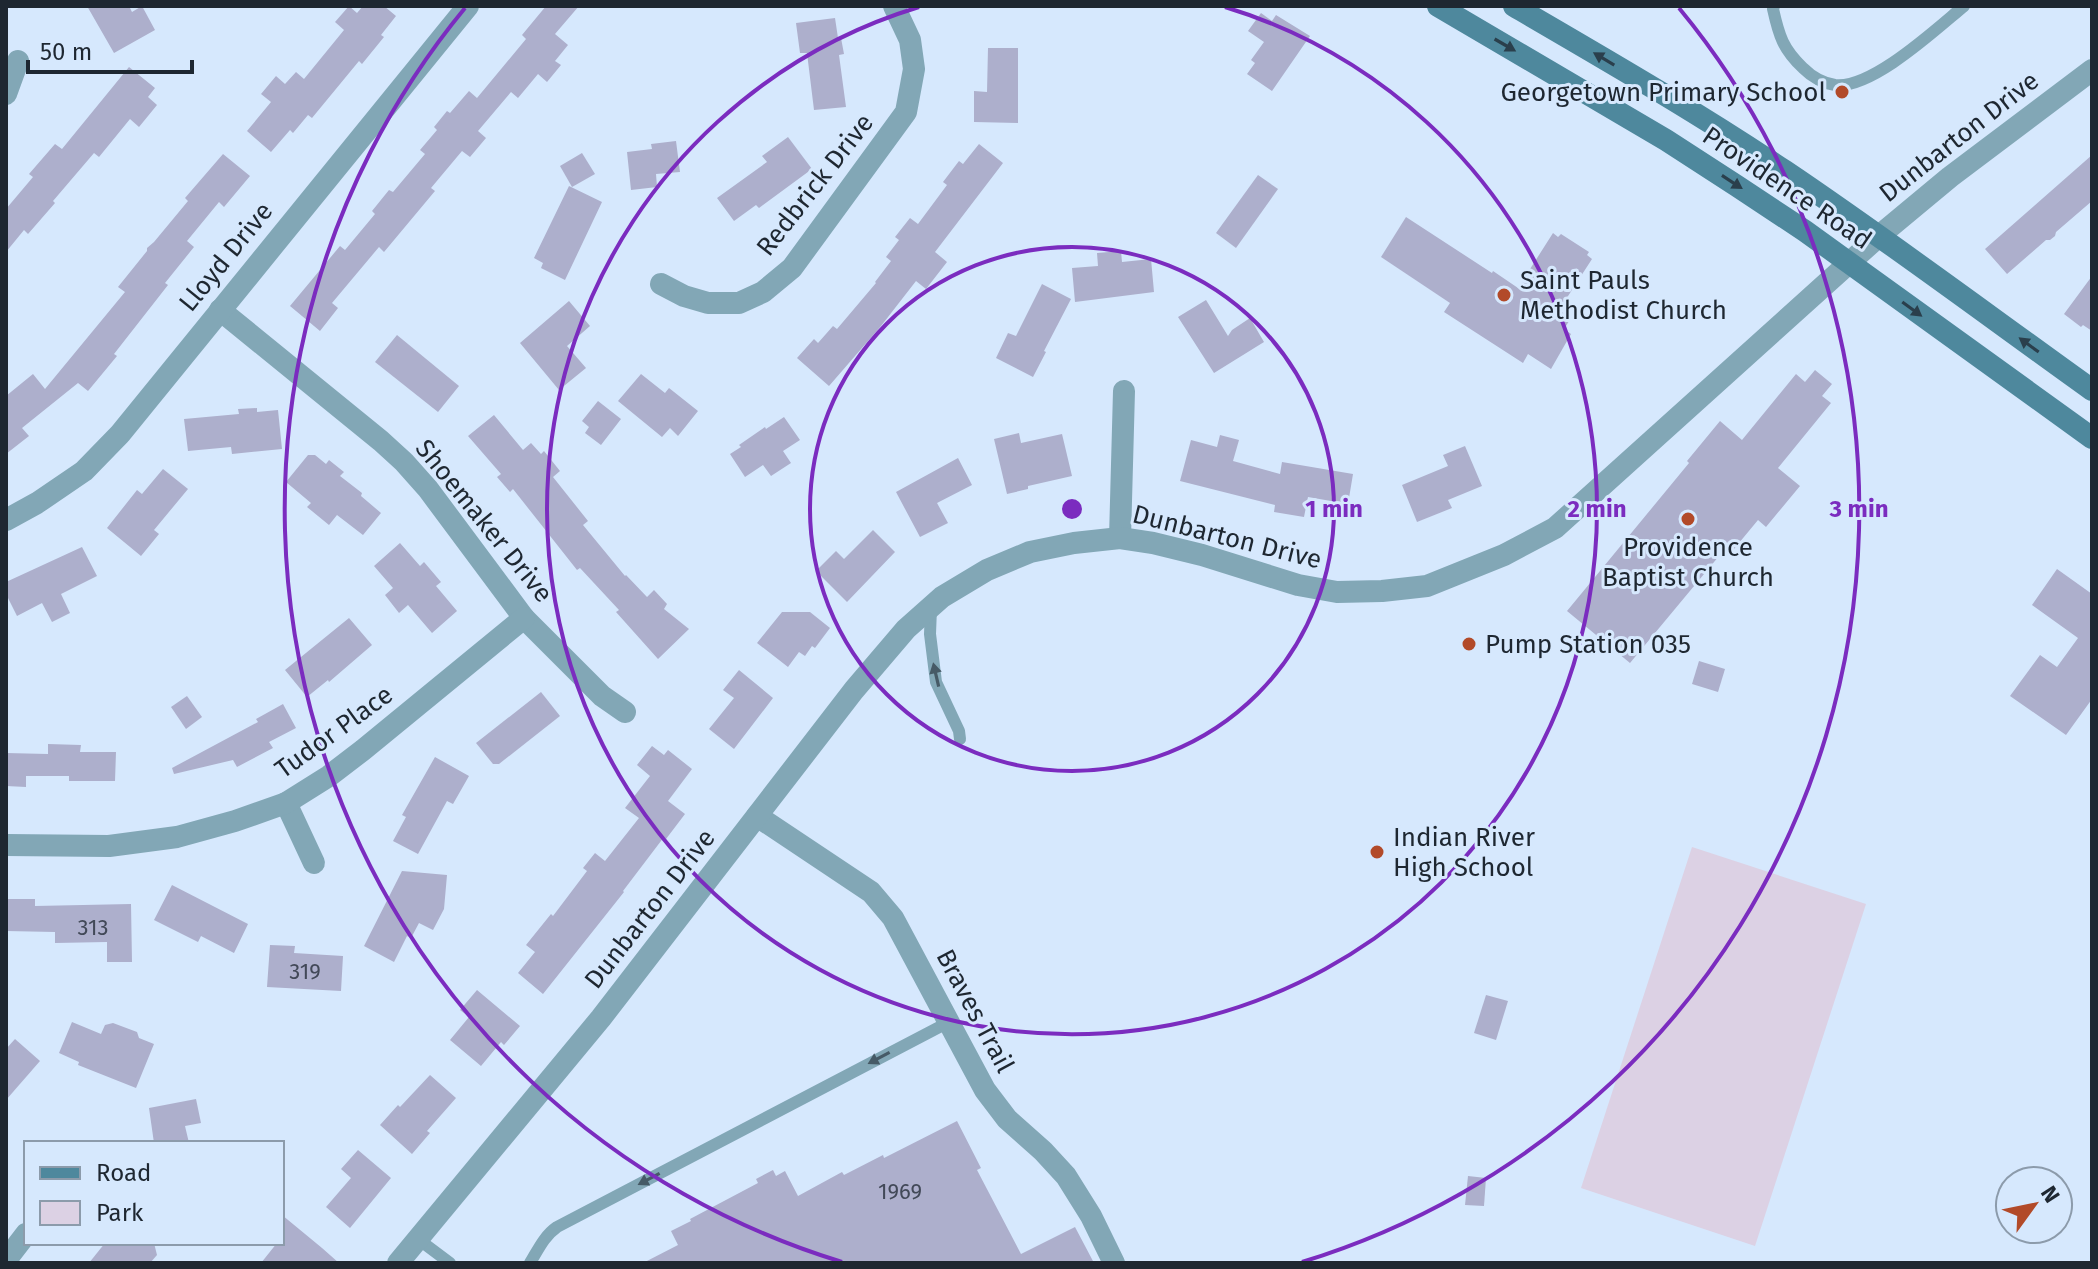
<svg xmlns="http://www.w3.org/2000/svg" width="2098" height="1269" font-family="'Fira Sans',sans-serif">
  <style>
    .green { fill: #dcd1e4 }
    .building { fill: #adafcc }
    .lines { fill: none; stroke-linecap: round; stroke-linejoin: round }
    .service { stroke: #82a7b6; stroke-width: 12 }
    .minor { stroke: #82a7b6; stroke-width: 22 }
    .tertiary { stroke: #82a7b6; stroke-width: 22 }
    .secondary { stroke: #4e889d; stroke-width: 22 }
    .oneway { fill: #2a3f4c }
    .oneway2 { fill: #465a66 }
    .ring { fill: none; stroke: #7b2cbf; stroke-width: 4 }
    .poi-dot { fill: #b24a29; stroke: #d6e8fd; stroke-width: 3 }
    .labels { text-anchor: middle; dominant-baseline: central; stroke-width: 6; stroke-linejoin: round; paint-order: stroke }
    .number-label { font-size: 22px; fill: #424958 }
    .poi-label { font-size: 26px; fill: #1e2731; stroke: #d6e8fd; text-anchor: start }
    .street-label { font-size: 26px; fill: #1e2731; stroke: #d6e8fd }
    .centre { fill: #7b2cbf; stroke: #d6e8fd; stroke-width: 4 }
    .ring-label { font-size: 24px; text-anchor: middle; font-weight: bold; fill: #7b2cbf; stroke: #d6e8fd; stroke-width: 6; stroke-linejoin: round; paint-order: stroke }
  </style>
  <rect width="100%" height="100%" fill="#d6e8fd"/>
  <polygon class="green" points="1692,847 1866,904 1755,1246 1581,1188"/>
  <g class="building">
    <polygon points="87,6 129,6 132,12 142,6 155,30 114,53"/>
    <polygon points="349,6 357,13 363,6 384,6 396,16 381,35 384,37 362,64 359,61 312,118 308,115 293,133 290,130 271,152 247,131 271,102 261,94 276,76 285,84 296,72 304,79 344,30 335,22"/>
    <polygon points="546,6 579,6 555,34 568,45 555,61 561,65 547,82 538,74 518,98 511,92 478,131 486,138 470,157 462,151 431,188 435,191 384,252 379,247 332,303 338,308 320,331 290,306 340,246 345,250 375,214 372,211 389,190 393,192 425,154 420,150 437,130 434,127 447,111 450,113 469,91 477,98 526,39 522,35"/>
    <polygon points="1261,13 1272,21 1276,15 1310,36 1272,91 1247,74 1255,63 1251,60 1264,42 1248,31"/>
    <polygon points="835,18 838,38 841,38 844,54 839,55 846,107 814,110 807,53 800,53 796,23"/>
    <polygon points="988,48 1018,48 1018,123 974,122 974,91 987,92"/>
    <polygon points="129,67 155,88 148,97 157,105 139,127 130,119 99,157 94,153 53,201 55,203 28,234 24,230 6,252 6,209 33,177 29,174 55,144 62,149"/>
    <polygon points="788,137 812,169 759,208 756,205 734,221 717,198 767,162 762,156"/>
    <polygon points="676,141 680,172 656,174 657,187 631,190 627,152 652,149 651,144"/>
    <polygon points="979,144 1003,163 935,252 947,262 926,289 916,281 881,326 829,386 797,358 814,339 818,343 833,326 837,329 876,283 875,282 891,261 886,257 899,240 895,237 910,218 918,224 947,185 943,182 959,161 963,164"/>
    <polygon points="582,153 595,174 572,187 560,166"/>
    <polygon points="223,154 250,176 224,207 219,202 187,241 194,247 165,283 168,285 114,354 117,356 88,391 78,383 22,428 29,436 6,454 6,396 33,374 45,389 125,292 118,287 147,251 147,248 154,242 188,201 185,198"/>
    <polygon points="2092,155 2092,201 2056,232 2055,236 2050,240 2046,240 2007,274 1985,249"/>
    <polygon points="1258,175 1278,189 1236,248 1216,233"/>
    <polygon points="569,186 602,202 565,280 541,268 543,263 534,258"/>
    <polygon points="1406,217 1492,273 1493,271 1518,288 1553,233 1558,237 1561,234 1589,252 1587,255 1592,259 1559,310 1571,318 1564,329 1571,334 1551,369 1528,354 1523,363 1444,312 1450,303 1381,257"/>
    <polygon points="1121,251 1122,262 1151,259 1154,292 1075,302 1072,268 1098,266 1097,253"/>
    <polygon points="2092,276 2092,331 2083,325 2081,327 2064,314"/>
    <polygon points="1042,284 1071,299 1044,351 1046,352 1033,377 996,358 1008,333 1016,336"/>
    <polygon points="1206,300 1228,336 1232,330 1250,318 1264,342 1214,373 1178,317"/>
    <polygon points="569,301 590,326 567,346 586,368 559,390 520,343"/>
    <polygon points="397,335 459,386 438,412 375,362"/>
    <polygon points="1815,370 1832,384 1822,396 1831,403 1778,468 1800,486 1766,527 1758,520 1734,549 1729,544 1630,663 1567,611 1689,463 1687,461 1720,421 1742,440 1796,374 1805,382"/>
    <polygon points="641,374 665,393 669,388 698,411 678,436 670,428 662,437 618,401"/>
    <polygon points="598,401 621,419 601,445 585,433 589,427 582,421"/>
    <polygon points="257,408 257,412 278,410 282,449 232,454 231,447 188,451 184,419 239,414 238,409"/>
    <polygon points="494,415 523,450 531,443 541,454 544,451 560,471 553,477 588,521 583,525 625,576 626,575 647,597 654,590 667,604 664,609 689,629 658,659 616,612 619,610 580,568 577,570 513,489 510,492 497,477 501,474 468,436"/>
    <polygon points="784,417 800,440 783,451 791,463 771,476 763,465 745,477 730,454 741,447 739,445 765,427 766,429"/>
    <polygon points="1019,433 1021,443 1062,434 1072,476 1028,486 1028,489 1007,494 994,439"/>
    <polygon points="1220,435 1239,440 1233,461 1280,474 1282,462 1353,474 1348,504 1308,497 1304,517 1274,512 1275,505 1180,481 1191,440 1217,447"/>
    <polygon points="1465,446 1482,486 1448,500 1452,508 1417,522 1402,485 1448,466 1443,455"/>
    <polygon points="308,455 315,455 326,464 329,460 344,472 340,476 362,493 361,496 381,513 363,535 337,515 329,525 307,507 311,503 286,482"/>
    <polygon points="958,458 972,485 937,503 948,523 920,537 896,492"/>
    <polygon points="163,469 188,489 154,530 159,534 141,556 107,528 137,490 142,494"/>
    <polygon points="873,530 895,552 847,602 816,571 836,551 844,559"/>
    <polygon points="400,543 420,566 424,562 441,582 436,586 457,611 432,633 408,605 399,613 385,595 393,588 374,566"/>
    <polygon points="82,547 97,576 61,594 70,613 52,622 42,603 17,616 6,594 6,582"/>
    <polygon points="2057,569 2092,594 2092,699 2066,735 2010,696 2040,655 2057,667 2078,638 2032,605"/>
    <polygon points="782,612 810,612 830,628 815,648 812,646 805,656 799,652 788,667 757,643"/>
    <polygon points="349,618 372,645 329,682 328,680 307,697 285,670"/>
    <polygon points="1699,661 1725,669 1718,692 1692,684"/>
    <polygon points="739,670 773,698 734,749 709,729 734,698 723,690"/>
    <polygon points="541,692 560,716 499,764 493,764 476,743"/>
    <polygon points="187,696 202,717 186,729 171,707"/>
    <polygon points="283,704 296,728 269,742 273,748 237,767 233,760 174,774 172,768 258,722 256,719"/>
    <polygon points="48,744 81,745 80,752 116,752 115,781 69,781 69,776 26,776 26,787 6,786 6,753 48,754"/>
    <polygon points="652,746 664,755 668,750 692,769 668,801 685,814 666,839 664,837 623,891 624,892 543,994 518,973 535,952 526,945 551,914 553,916 587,871 583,868 595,853 605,861 639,818 625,808 650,776 637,765"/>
    <polygon points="435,757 469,776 453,804 447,801 418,854 393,841 406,817 402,815"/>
    <polygon points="402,871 447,875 444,909 433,930 419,923 411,938 407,936 394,962 364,946"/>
    <polygon points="172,885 248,924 234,953 201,936 198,942 154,920"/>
    <polygon points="6,899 35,899 35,906 131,904 132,962 107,962 107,942 55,943 55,932 6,931"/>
    <polygon points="270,945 295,946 294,953 343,956 341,991 267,987"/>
    <polygon points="477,990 520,1026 504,1045 501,1042 481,1066 450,1040 469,1017 460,1010"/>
    <polygon points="1486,995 1508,1001 1496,1040 1474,1033"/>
    <polygon points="72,1022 101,1034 105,1025 113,1023 137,1032 139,1038 154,1044 136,1088 78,1065 79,1062 59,1053"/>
    <polygon points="15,1039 40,1061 6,1100 6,1049"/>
    <polygon points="430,1075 456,1098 427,1131 430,1133 412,1154 380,1125 398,1105 400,1107"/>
    <polygon points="196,1099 201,1123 185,1126 189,1143 154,1143 149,1108"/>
    <polygon points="957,1121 981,1168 977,1170 1021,1254 1075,1227 1094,1263 643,1263 678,1245 671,1231 691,1221 690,1219 758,1183 756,1179 771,1171 773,1170 776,1176 785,1171 798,1196 842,1172 844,1175 883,1155 884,1158"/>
    <polygon points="358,1150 391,1178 350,1228 326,1207 351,1178 341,1169"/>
    <polygon points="1468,1176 1486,1178 1484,1206 1465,1205"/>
    <polygon points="282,1215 322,1248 339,1263 261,1263 277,1243 282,1243"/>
    <polygon points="105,1243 154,1243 157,1255 150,1263 89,1263"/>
  </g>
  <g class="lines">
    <g class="service">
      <path d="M 1774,6 L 1773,9 C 1779,36 1783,49 1803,68 C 1812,77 1822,83 1835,85 C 1872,89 1936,29 1964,6"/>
      <polyline points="931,608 930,634 936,682 959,731 960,739"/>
      <polyline points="418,1239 450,1263"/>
      <path d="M 530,1263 C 538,1250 544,1236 557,1227 L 949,1022"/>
    </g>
    <g class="minor">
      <polyline points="6,94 18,61"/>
      <polyline points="1879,236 1950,177 2092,70"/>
      <polyline points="661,284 684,296 708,303 739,303 763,292 792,268 906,112 914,69 910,40 894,6"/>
      <polyline points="220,310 381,441 404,462 428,489 524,618 602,696 625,712"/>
      <polyline points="6,520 37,503 84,471 120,434 468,6"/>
      <polyline points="1120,538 1124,391"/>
      <polyline points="286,803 314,863"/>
      <polyline points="757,816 871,892 893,918 985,1090 1007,1119 1043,1151 1066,1176 1091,1216 1114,1263"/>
      <polyline points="6,845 109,846 177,837 235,821 286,803 329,776 363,750 524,618"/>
      <polyline points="6,1260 26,1234"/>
    </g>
    <polyline class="tertiary" points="398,1263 601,1018 854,690 906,629 942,597 987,570 1030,552 1074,543 1120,538 1153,543 1202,555 1298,585 1337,592 1382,591 1427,586 1504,555 1555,528 1879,236"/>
    <g class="secondary">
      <polyline points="1438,6 1666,140 1737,186 1805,231 2092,438"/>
      <path d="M 1514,6 C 1605,59 1697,112 1785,171 C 1889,241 1990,317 2092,390"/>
    </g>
  </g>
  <defs><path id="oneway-solid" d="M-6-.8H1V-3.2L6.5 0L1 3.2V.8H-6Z" transform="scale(2)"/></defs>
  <g class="oneway">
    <use href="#oneway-solid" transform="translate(1505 45) rotate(30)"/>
    <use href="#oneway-solid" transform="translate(1604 59) rotate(-149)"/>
    <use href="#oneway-solid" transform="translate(1732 182) rotate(33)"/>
    <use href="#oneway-solid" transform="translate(1912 309) rotate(36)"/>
    <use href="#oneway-solid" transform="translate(2029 345) rotate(-144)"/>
  </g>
  <g class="oneway2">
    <use href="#oneway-solid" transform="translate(936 675) rotate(-103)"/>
    <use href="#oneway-solid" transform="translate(879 1058) rotate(152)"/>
    <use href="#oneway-solid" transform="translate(649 1179) rotate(152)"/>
  </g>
  <g class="ring">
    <circle cx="1072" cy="509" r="262"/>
    <path d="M1225 7A525 525 0 1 1 919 7"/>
    <path d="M842 1262A787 787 0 0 1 465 8M1679 8A787 787 0 0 1 1302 1262"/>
  </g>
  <g class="poi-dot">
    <circle cx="1842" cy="92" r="8"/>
    <circle cx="1504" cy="295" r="8"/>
    <circle cx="1688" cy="519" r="8"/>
    <circle cx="1469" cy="644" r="8"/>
    <circle cx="1377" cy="852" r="8"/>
  </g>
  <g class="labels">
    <g class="number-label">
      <text x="93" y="927">313</text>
      <text x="305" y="971">319</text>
      <text x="900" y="1191">1969</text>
    </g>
    <g class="poi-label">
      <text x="1826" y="92" text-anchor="end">Georgetown Primary School</text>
      <text x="1520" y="280">Saint Pauls<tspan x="1520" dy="30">Methodist Church</tspan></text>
      <text x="1688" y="547" text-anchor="middle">Providence<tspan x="1688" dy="30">Baptist Church</tspan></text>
      <text x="1485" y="644">Pump Station 035</text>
      <text x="1393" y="837">Indian River<tspan x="1393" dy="30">High School</tspan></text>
    </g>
    <g class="street-label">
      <text transform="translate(1959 137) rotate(-38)">Dunbarton Drive</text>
      <text transform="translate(815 185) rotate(-52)">Redbrick Drive</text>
      <text transform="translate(1787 188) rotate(34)">Providence Road</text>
      <text transform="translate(226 257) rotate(-51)">Lloyd Drive</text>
      <text transform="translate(484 521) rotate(51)">Shoemaker Drive</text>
      <text transform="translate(1227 537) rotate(14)">Dunbarton Drive</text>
      <text transform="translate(334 732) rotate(-36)">Tudor Place</text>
      <text transform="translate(650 909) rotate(-52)">Dunbarton Drive</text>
      <text transform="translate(975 1011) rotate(62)">Braves Trail</text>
    </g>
  </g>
  <circle cx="1072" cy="509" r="12" class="centre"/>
  <g class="ring-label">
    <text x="1334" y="517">1 min</text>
    <text x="1597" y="517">2 min</text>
    <text x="1859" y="517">3 min</text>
  </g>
  <rect width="2098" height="1269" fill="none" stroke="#1e2731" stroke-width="16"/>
  <rect x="24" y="1141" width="260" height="104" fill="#d6e8fd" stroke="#8c9bab" stroke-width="2"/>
  <rect x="40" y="1167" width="40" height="12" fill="#4e889d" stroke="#8c9bab" stroke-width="2"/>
  <text x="96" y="1181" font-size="24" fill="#1e2731">Road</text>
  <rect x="40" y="1201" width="40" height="24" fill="#dcd1e4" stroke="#8c9bab" stroke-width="2"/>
  <text x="96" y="1221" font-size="24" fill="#1e2731">Park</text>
  <g transform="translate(2034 1205) rotate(57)"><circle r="38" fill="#d6e8fd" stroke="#8c9bab" stroke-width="2"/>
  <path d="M0-6L14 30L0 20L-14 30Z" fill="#b24a29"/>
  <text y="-12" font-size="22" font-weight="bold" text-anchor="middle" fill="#1e2731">N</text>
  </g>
  <path d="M28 60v12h164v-12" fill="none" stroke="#1e2731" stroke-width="4"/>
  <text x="40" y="60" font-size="24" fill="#1e2731" stroke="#d6e8fd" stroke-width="6" paint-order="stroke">50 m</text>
</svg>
